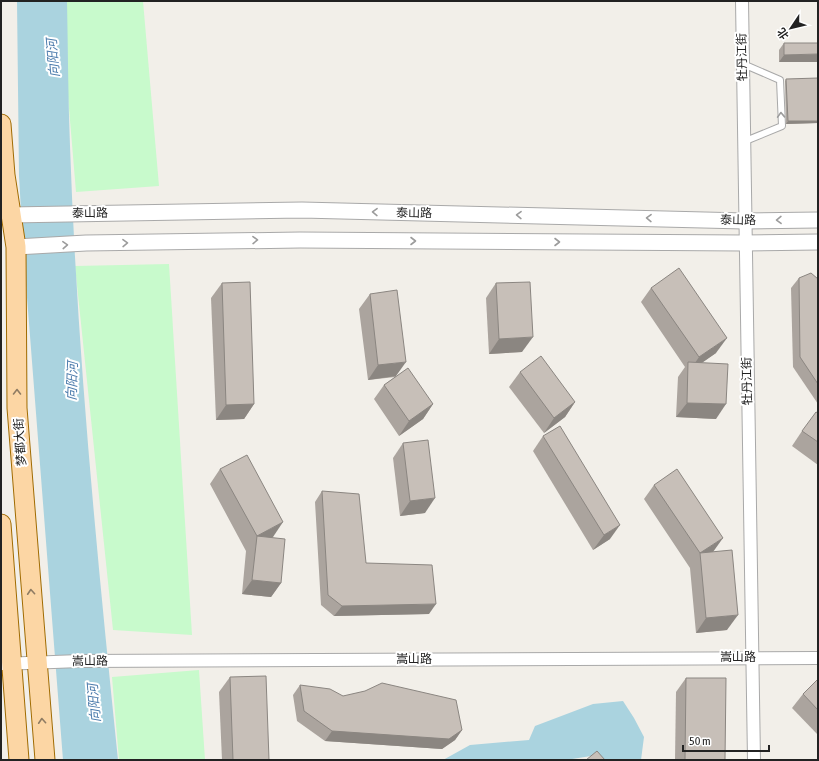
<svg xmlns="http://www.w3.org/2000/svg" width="819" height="761" font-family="'Asap Condensed','Noto Sans SC',sans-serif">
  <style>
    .park { fill: #c8facc }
    .water { fill: #aad3df }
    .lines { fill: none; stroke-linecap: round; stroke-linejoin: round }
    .service-casing { stroke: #a9a9a9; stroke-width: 8 }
    .minor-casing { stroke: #a9a9a9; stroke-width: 14 }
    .tertiary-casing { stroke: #a9a9a9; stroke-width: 17 }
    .primary-casing { stroke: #a06b00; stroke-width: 21 }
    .service { stroke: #fff; stroke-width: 6 }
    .minor { stroke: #fff; stroke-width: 12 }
    .tertiary { stroke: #fff; stroke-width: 15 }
    .primary { stroke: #fcd6a4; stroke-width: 19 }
    .wall { fill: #aba49e }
    .shaded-wall { fill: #8b8681 }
    .building { fill: #c7bfb8; stroke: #8b8681 }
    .oneway { stroke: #9c9c9c }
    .oneway2 { stroke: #8f7c63 }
    .labels { text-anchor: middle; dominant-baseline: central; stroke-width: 4; stroke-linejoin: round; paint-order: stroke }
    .street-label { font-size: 12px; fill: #222; stroke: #fff }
    .water-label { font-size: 13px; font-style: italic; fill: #4a7aab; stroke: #fff }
  </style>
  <rect width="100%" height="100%" fill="#f2efe9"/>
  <g class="park">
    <polygon points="60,1 143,1 159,186 76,192"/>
    <polygon points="169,264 192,635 113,630 75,266"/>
    <polygon points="199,670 205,760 119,760 112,677"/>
  </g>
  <g class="water">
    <path d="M 17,1 L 67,1 C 68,49 68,98 70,146 C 77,351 97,556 118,760 L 63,760 L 23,246 L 19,176 Z"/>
    <polygon points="623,701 634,718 644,737 641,760 598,760 591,756 566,760 443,760 470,745 529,740 535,726 593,704"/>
  </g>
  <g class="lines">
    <g class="service-casing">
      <polyline id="service" points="743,142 782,126 780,80 743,64"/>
    </g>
    <g class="minor-casing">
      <g id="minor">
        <polyline points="742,1 754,760"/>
        <polyline points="1,664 80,661 818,658"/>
      </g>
    </g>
    <g class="tertiary-casing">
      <g id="tertiary">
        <polyline points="10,215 302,210 744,221 818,220"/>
        <polyline points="16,247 86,243 300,240 744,243 818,242"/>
      </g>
    </g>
    <g class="primary-casing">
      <g id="primary">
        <polyline points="1,124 5,175 16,247 17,408 45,760"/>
        <polyline points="1,524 19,760"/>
      </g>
    </g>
    <use href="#service" class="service"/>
    <use href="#minor" class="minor"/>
    <use href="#tertiary" class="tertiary"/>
    <use href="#primary" class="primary"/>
  </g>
  <g class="wall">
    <polygon points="784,43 818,43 779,62 779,50"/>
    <polygon points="786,79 818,123 786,124 785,81"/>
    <polygon points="799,278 818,279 818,404 793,367 791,288"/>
    <polygon points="222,283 254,404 244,419 216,420 211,298"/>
    <polygon points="496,283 522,352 489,354 486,298"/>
    <polygon points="651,288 716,353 701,363 716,419 676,417 678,377 685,367 641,302"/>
    <polygon points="370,294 396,376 433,404 423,419 399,436 374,399 384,385 395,377 368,380 359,309"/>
    <polygon points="520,372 575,402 565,417 544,433 509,387"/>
    <polygon points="818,413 818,465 792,446 802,431"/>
    <polygon points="543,436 610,539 593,550 533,451"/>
    <polygon points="403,443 425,513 400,516 393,458"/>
    <polygon points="220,469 273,537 271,538 281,583 271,597 242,594 246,551 210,484"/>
    <polygon points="654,485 713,552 727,630 696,633 690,568 644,499"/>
    <polygon points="322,491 366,563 429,614 334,616 321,605 315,502"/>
    <polygon points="230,677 269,760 222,760 219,692"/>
    <polygon points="686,678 725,760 675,760 676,692"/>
    <polygon points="818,679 818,735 792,708 803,694"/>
    <polygon points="300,685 343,696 462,730 455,740 442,749 325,741 297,721 293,695"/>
  </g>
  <g class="shaded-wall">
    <polygon points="818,54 818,62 779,62 784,55"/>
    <polygon points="788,121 818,121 818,123 786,124"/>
    <polygon points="533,337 522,352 489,354 499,339"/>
    <polygon points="727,338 716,353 689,372 699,357"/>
    <polygon points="406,362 396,376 368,380 378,365"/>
    <polygon points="575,402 565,417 544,433 554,418"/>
    <polygon points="687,403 726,404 716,419 676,417"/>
    <polygon points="254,404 244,419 216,420 226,405"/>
    <polygon points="433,404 423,419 399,436 409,421"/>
    <polygon points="435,498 425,513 400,516 410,501"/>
    <polygon points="283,522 273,537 256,546 257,536"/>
    <polygon points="620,525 610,539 593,550 604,535"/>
    <polygon points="723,538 713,552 700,553"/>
    <polygon points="252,580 281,583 271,597 242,594"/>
    <polygon points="436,604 429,614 334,616 342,606"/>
    <polygon points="738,615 727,630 696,633 706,618"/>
    <polygon points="462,730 455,740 442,749 325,741 332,731"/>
  </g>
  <g class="building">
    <polygon points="784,43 818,43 818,54 784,55"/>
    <polygon points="818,78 818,121 788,121 786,79"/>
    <polygon points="679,268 727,338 699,357 651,288"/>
    <polygon points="811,273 818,279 818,384 800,357 799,278"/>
    <polygon points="250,282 254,404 226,405 222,283"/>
    <polygon points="530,282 533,337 499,339 496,283"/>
    <polygon points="397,290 406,362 378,365 370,294"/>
    <polygon points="541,356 575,402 554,418 520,372"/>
    <polygon points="688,362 728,364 726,404 687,403"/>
    <polygon points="408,368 433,404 409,421 384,385"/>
    <polygon points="816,412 818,413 818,442 802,431"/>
    <polygon points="560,426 620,525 604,535 543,436"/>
    <polygon points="428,440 435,498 410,501 403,443"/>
    <polygon points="247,455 283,522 257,536 220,469"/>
    <polygon points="677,469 723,538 700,553 654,485"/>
    <polygon points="322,491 359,494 366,563 432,565 436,604 342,606 328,595"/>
    <polygon points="257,536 285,539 281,583 252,580"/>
    <polygon points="732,550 738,615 706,618 700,553"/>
    <polygon points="266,676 269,760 233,760 230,677"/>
    <polygon points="686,678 726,678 725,760 685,760"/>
    <polygon points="818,679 818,710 803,694"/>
    <polygon points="382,683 456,700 462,730 449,739 332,731 304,711 300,685 330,689 343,696 365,691"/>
    <polygon points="597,751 605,760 586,760"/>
  </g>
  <defs><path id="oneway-chevron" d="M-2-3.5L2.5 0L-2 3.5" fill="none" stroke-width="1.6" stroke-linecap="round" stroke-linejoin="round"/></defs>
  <g class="oneway">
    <use href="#oneway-chevron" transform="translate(781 115) rotate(-92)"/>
    <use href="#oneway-chevron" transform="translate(375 212) rotate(-179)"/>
    <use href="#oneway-chevron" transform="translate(519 215) rotate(-179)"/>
    <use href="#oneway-chevron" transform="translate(649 218) rotate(-179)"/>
    <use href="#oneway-chevron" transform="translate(779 220) rotate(179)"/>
    <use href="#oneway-chevron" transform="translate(255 240) rotate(-1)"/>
    <use href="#oneway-chevron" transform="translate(413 241)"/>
    <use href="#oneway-chevron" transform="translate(557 242)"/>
    <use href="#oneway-chevron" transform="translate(125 243) rotate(-1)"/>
    <use href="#oneway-chevron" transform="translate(65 245) rotate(-3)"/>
  </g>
  <g class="oneway2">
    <use href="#oneway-chevron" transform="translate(17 392) rotate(-90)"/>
    <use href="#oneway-chevron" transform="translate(31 592) rotate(-94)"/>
    <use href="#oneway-chevron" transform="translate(42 721) rotate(-94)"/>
  </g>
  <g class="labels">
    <g class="street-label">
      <text transform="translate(742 57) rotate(-91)">牡丹江街</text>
      <text transform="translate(90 213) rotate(-1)">泰山路</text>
      <text transform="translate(414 213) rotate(1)">泰山路</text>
      <text transform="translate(738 220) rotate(1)">泰山路</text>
      <text transform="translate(747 381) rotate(-91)">牡丹江街</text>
      <text transform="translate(20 442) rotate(-94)">梦都大街</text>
      <text x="738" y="657">嵩山路</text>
      <text x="414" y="659">嵩山路</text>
      <text transform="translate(90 661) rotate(-1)">嵩山路</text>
    </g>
    <g class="water-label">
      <text transform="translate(53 58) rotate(-95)">向阳河</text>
      <text transform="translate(72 381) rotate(-88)">向阳河</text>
      <text transform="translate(94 703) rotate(-95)">向阳河</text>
    </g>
  </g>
  <rect width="819" height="761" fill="none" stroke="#222222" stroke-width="4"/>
  <g transform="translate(791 28) rotate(235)" stroke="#ffffff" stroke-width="3" paint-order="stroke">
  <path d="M0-3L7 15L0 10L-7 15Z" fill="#222222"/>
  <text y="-6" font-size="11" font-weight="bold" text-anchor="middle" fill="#222222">北</text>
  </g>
  <path d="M683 745v6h86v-6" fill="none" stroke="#222222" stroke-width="2"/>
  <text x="689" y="745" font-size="12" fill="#222222" stroke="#ffffff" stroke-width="3" paint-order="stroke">50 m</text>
</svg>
